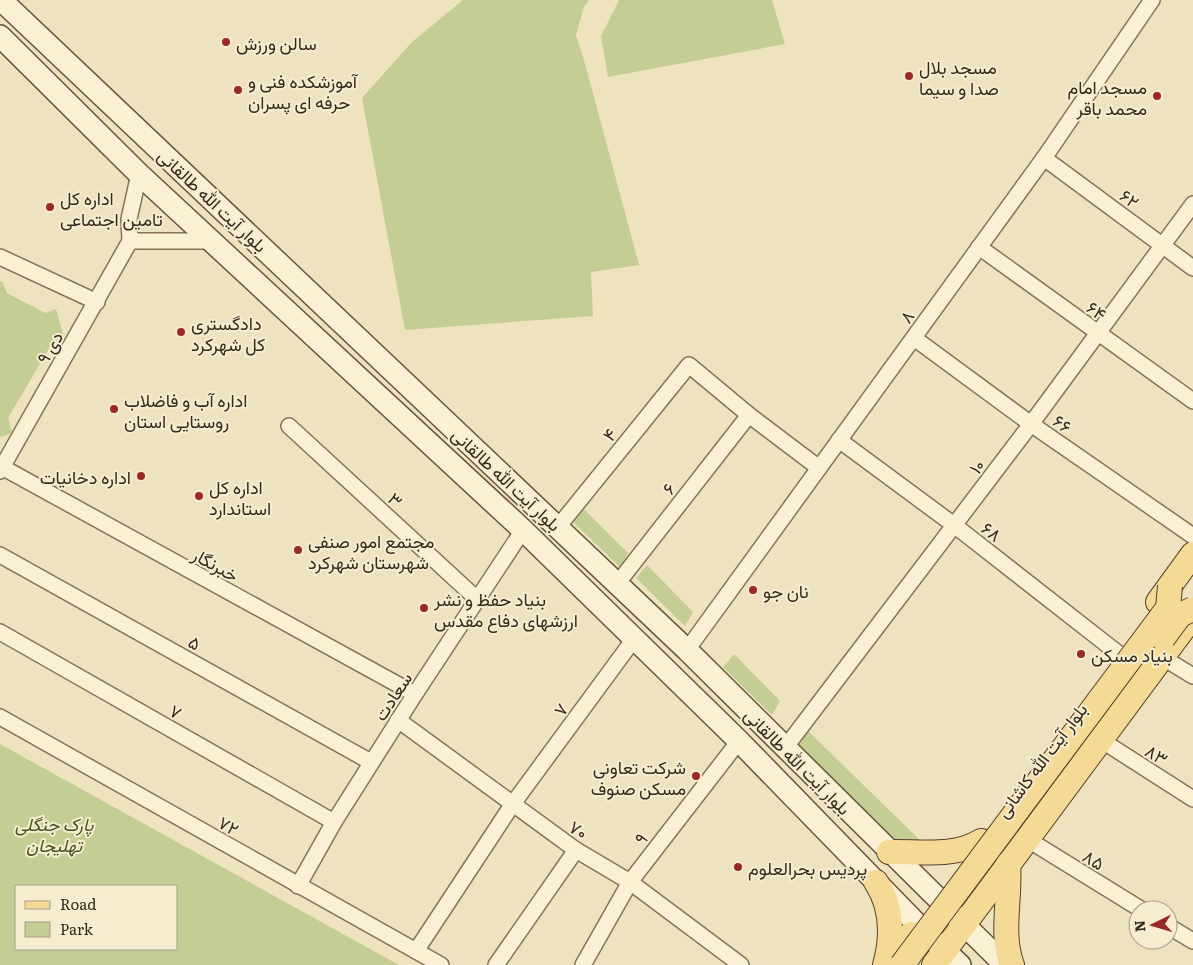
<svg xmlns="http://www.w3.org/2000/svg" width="1193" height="965" font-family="Literata,Vazirmatn,serif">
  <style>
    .green { fill: #c4cd93; fill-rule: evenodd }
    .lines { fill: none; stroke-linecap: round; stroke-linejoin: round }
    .minor-casing { stroke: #887357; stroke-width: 18 }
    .secondary-casing { stroke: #6a543a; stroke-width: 24 }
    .primary-casing { stroke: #56412c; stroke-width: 26 }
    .minor { stroke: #faf0d3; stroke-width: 15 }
    .secondary { stroke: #faf0d3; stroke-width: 21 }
    .primary { stroke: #f4da95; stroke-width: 24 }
    .primary-bridge-casing { stroke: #56412c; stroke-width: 26; stroke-linecap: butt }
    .primary-bridge { stroke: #f4da95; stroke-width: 24 }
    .poi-dot { fill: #992925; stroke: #f6eccf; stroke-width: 2 }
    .labels { text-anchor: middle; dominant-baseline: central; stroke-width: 4; stroke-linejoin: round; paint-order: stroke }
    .poi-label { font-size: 18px; fill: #372a1c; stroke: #f6eccf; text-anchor: start }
    .street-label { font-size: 18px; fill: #372a1c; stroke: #f6eccf }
    .park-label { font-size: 18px; font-style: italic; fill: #465422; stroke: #f6eccf }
  </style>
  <rect width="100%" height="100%" fill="#efe3bf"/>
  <g class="green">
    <polygon points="463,0 589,0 584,7 576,35 586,67 639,265 591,272 593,316 405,330 362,98 412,42"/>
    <polygon points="619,0 772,0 785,44 608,77 601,36"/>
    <polygon points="2,281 7,293 45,313 56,309 65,341 51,345 8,418 12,433 0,437 0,282"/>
    <polygon points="582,507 628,553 620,567 571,520"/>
    <polygon points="647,565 693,612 685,626 636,578"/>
    <polygon points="734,654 780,701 772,715 723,667"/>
    <polygon points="808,731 924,844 896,846 798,748"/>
    <path d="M 0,744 L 399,965 L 0,965 ZM 16,886 L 176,886 L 176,949 L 16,949 Z"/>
  </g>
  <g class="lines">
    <g class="minor-casing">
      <g id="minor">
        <polyline points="1044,158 1193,268"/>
        <polyline points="130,241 211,241"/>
        <polyline points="979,247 1193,401"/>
        <polyline points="0,257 97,302"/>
        <polyline points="914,338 1031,424 1193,536"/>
        <polyline points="289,426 478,600"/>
        <polyline points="839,440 954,525 1119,654"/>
        <polyline points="0,466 415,694"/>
        <polyline points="0,471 130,241 129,219 139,174"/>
        <polyline points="558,527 689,365 749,415 819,468"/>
        <polyline points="0,555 371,762"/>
        <polyline points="617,584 749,415"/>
        <polyline points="0,632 334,822"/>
        <polyline points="687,650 1044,158 1152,0"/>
        <polyline points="1162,657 1193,676"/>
        <polyline points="0,717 441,965"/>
        <polyline points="398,720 576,850 630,882 741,965"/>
        <polyline points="1101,740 1193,799"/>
        <polyline points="785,748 1031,424 1193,204"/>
        <polyline points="1027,839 1142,910"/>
        <polyline points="298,886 334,822 415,694 523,530"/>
        <polyline points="1168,926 1193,941"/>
        <polyline points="416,951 512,805 634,639"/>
        <polyline points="496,965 576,850"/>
        <polyline points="583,965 630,882 739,741"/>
      </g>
    </g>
    <g class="secondary-casing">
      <g id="secondary">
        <polyline points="1,0 687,650 1005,965"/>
        <polyline points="0,36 139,174 523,530 739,741 918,925 960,965"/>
      </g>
    </g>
    <g class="primary-casing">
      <g id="primary">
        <polyline points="1158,602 1193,554"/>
        <path d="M 889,852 C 919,851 954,858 981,841"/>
        <path d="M 1008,864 C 1011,897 1000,933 1012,965"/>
        <path d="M 876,882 C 893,908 893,936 885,965"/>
        <polyline points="888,965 911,934"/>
        <polyline points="934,965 1189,621"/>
      </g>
    </g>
    <use href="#minor" class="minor"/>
    <use href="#secondary" class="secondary"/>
    <use href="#primary" class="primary"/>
    <g class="primary-bridge-casing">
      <g id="primary-bridge">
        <polyline points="1163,638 1180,615 1193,609"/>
        <polyline points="902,965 1168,608 1170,586"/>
      </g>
    </g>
    <use href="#primary-bridge" class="primary-bridge"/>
  </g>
  <g class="poi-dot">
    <circle cx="226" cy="42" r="5"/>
    <circle cx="909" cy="76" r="5"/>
    <circle cx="238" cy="90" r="5"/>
    <circle cx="1157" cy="96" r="5"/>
    <circle cx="50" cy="207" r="5"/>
    <circle cx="181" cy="332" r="5"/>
    <circle cx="114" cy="409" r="5"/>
    <circle cx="141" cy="476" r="5"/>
    <circle cx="199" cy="496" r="5"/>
    <circle cx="298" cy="550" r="5"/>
    <circle cx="753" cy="590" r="5"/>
    <circle cx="424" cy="608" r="5"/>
    <circle cx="1081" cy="654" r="5"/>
    <circle cx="696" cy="776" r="5"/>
    <circle cx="738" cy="867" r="5"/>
  </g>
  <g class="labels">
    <g class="poi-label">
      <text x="236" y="42">سالن ورزش</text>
      <text x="919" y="66">مسجد بلال<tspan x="919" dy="21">صدا و سیما</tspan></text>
      <text x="248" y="80">آموزشکده فنی و<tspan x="248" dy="21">حرفه ای پسران</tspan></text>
      <text x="1147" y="86" text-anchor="end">مسجد امام<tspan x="1147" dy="21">محمد باقر</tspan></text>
      <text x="60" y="197">اداره کل<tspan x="60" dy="21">تامین اجتماعی</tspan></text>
      <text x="191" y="322">دادگستری<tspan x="191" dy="21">کل شهرکرد</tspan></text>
      <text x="124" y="399">اداره آب و فاضلاب<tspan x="124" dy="21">روستایی استان</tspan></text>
      <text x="131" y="476" text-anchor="end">اداره دخانیات</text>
      <text x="209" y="486">اداره کل<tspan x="209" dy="21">استاندارد</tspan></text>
      <text x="308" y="540">مجتمع امور صنفی<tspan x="308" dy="21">شهرستان شهرکرد</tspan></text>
      <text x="763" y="590">نان جو</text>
      <text x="434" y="598">بنیاد حفظ و نشر<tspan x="434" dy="21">ارزشهای دفاع مقدس</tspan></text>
      <text x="1091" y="654">بنیاد مسکن</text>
      <text x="686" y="766" text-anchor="end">شرکت تعاونی<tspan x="686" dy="21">مسکن صنوف</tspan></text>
      <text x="748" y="867">پردیس بحرالعلوم</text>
    </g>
    <g class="street-label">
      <text transform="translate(1130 198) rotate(37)">۶۲</text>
      <text transform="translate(213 200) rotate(43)">بلوار آیت الله طالقانی</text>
      <text transform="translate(1097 310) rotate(36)">۶۴</text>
      <text transform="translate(906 316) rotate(-54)">۸</text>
      <text transform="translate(49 347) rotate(-60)">۹ دی</text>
      <text transform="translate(1063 423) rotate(35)">۶۶</text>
      <text transform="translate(609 434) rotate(-51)">۴</text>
      <text transform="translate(976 466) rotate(-53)">۱۰</text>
      <text transform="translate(507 479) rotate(43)">بلوار آیت الله طالقانی</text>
      <text transform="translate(668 488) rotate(-52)">۶</text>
      <text transform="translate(396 499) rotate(43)">۳</text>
      <text transform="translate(992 531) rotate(38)">۶۸</text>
      <text transform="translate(216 564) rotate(29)">خبرنگار</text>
      <text transform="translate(195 642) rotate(29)">۵</text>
      <text transform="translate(392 696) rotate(-57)">سعادت</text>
      <text transform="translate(560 709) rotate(-54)">۷</text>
      <text transform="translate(176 711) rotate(30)">۷</text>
      <text transform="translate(1157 754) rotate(32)">۸۳</text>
      <text transform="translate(1041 760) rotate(-53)">بلوار آیت الله کاشانی</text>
      <text transform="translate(798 761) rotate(45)">بلوار آیت الله طالقانی</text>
      <text transform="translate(229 825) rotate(30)">۷۲</text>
      <text transform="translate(579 829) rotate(34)">۷۰</text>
      <text transform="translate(640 838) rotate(-52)">۹</text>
      <text transform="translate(1094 859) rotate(31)">۸۵</text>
    </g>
    <g class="park-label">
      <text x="54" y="823">پارک جنگلی<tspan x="54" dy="21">تهلیجان</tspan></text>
    </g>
  </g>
  <rect x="15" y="885" width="162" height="65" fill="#f6eccf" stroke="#aa9e87"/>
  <rect x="25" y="901" width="25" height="8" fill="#f4da95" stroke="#aa9e87"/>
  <text x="60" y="910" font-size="15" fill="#372a1c">Road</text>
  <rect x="25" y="922" width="25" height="15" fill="#c4cd93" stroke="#aa9e87"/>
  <text x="60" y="935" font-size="15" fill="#372a1c">Park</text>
  <g transform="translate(1153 925) rotate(265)"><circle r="24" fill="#f6eccf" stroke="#aa9e87"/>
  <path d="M0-4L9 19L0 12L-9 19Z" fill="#992925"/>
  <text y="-8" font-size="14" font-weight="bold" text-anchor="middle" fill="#372a1c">N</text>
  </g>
</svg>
